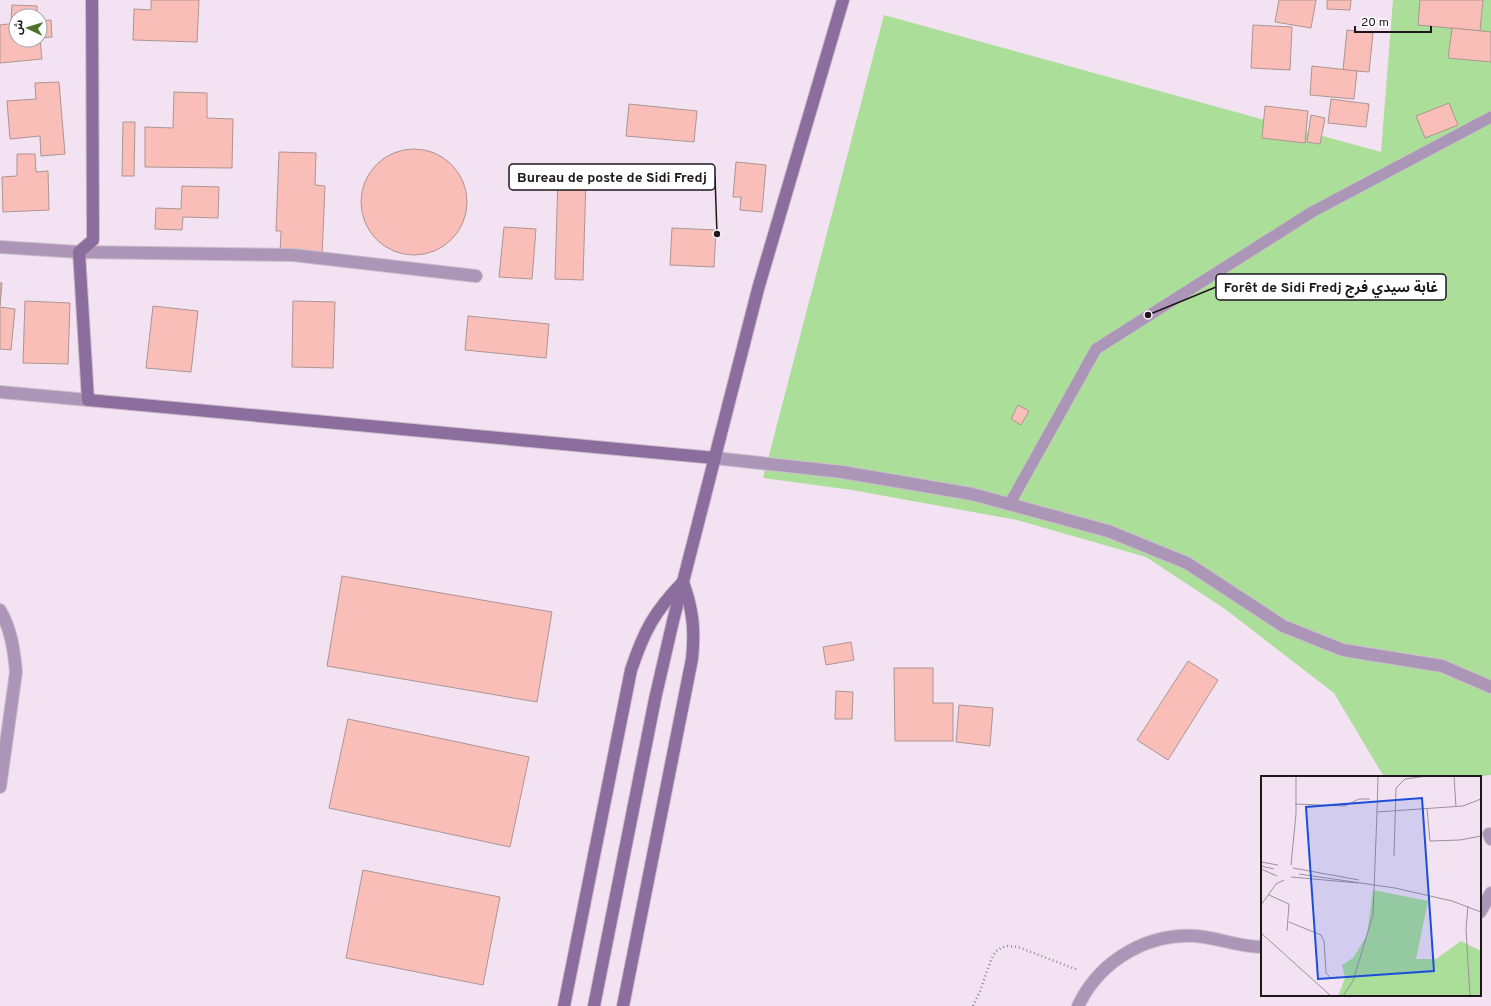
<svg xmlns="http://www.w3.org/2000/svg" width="1491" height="1006" font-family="Overpass,'Noto Sans Arabic',sans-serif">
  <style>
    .green { fill: #abde99 }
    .building { fill: #fabeb9; stroke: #ac9593 }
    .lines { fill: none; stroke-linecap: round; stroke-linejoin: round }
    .lane-casing { stroke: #ccbdcb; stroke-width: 12 }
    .street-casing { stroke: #ccbdcb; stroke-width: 14 }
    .secondary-casing { stroke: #ccbdcb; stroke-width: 14 }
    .path { stroke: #948893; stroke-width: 2.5; stroke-dasharray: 1 3; stroke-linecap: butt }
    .lane { stroke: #ab96b7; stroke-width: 11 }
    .street { stroke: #ab96b7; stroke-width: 12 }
    .secondary { stroke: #8c6e9e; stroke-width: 12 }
    .inset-road { fill: none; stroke: #9d919c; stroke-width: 1 }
    .view { fill: #1d4ed8; fill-opacity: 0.15; stroke: #1d4ed8; stroke-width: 2 }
    .inset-edge { fill: none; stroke: #1d171c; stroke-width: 2 }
    .leader { fill: none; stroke: #1d171c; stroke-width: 1.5 }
    .callout-dot { fill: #1d171c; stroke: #fff; stroke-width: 1.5 }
    .callout { fill: #fff; stroke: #1d171c; stroke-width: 1.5 }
    .callout-label { font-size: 14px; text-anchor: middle; font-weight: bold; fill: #1d171c }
  </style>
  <rect width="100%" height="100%" fill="#f3e2f2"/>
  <polygon class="green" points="1393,0 1491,0 1491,775 1476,777 1384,777 1334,693 1225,609 1146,557 1017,520 852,490 763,478 884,15 1381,152"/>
  <g class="building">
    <polygon points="151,0 199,0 197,42 133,40 134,9 151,10"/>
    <polygon points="1279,0 1316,0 1311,28 1275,22"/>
    <polygon points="1327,0 1351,0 1350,10 1327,9"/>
    <polygon points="1420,0 1483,0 1480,31 1418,25"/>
    <polygon points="12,5 37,6 37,16 16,16 16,21 11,21"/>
    <polygon points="51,20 52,37 40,38 40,21"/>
    <polygon points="16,23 16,40 40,40 42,59 0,63 0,25"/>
    <polygon points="1253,25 1292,27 1290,70 1251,68"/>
    <polygon points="1452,28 1491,32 1491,62 1448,58"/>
    <polygon points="1347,30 1373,33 1369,72 1343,70"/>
    <polygon points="1312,66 1357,71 1354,99 1310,95"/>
    <polygon points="59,82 65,154 41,156 40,136 10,139 7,101 36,99 35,83"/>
    <polygon points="174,92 207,93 207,118 233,119 232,168 145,167 145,127 173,128"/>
    <polygon points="1331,99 1369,104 1366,127 1328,123"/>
    <polygon points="1449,103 1458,125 1425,138 1416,116"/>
    <polygon points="629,104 697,111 694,142 626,136"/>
    <polygon points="1265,106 1308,111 1305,143 1262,138"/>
    <polygon points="1311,115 1325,118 1320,144 1307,142"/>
    <polygon points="123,122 135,122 134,176 122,176"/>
    <circle cx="414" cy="202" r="53"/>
    <polygon points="279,152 316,153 315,185 325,186 322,256 280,254 281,231 276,231"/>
    <polygon points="17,154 35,154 36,172 48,171 49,210 3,212 2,177 17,176"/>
    <polygon points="736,162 766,165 762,212 740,210 741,197 733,197"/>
    <polygon points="558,178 586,178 583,280 555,279"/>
    <polygon points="182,186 219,187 218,218 183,217 182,230 155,229 156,208 181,209"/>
    <polygon points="504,227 536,229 532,279 499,277"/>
    <polygon points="672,228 716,230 714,267 670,265"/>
    <polygon points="0,283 2,283 0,306"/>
    <polygon points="25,301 70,303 68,364 23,363"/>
    <polygon points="293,301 335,302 333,368 292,367"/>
    <polygon points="153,306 198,311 191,372 146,368"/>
    <polygon points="0,307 15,309 11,350 0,349"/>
    <polygon points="468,316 549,324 546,358 465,350"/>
    <polygon points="1018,405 1029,411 1021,425 1011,419"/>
    <polygon points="342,576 552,612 537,702 327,666"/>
    <polygon points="851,642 854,660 826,665 823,647"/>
    <polygon points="1188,661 1218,680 1168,760 1137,740"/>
    <polygon points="894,668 933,668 933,703 953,703 953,741 895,741"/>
    <polygon points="836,691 853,692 852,719 835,719"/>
    <polygon points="959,705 993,708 990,746 956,742"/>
    <polygon points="348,719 529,757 510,847 329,808"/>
    <polygon points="363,870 500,897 483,985 346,958"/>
  </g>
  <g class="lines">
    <g class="lane-casing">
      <polyline id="lane" points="1009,505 1096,349 1312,212 1491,117"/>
    </g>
    <g class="street-casing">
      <g id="street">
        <polyline points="0,247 79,252 293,255 476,276"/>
        <polyline points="0,392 88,400"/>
        <polyline points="715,458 842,472 972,494 1108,531 1187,563 1283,626 1343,650 1442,666 1491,687"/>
        <path d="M 0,610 C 11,629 14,650 16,672 L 0,787"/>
        <polyline points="1489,834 1491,839"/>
        <polyline points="1480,912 1491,893"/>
        <path d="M 1078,1006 C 1101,958 1152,930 1204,937 C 1224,940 1242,947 1262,947"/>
      </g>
    </g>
    <g class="secondary-casing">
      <g id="secondary">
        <polyline points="92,0 93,240 79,252 88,400 715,458"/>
        <path d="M 564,1006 L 631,670 C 644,631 654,612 683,582 C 693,610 695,630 692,659 L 623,1006"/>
        <polyline points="594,1006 655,699 673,621 758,289 843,0"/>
      </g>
    </g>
    <polyline class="path" points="973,1006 980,991 991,960 995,952 1001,948 1007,946 1018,947 1078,970"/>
    <use href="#lane" class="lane"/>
    <use href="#street" class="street"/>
    <use href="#secondary" class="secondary"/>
  </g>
  <g transform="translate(1261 776)">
    <rect width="220" height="220" fill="#f3e2f2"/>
    <path d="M 112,114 L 167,125 L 155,183 L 175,183 L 200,165 L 220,175 L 220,220 L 77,220 L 84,202 L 81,189 L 92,182 L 106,159 Z" fill="#abde99"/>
    <path class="inset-road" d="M 193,0 L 195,31M 34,28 L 84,30 L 98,23 L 109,23M 166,33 L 169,65 L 199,64 L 220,60M 116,36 L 117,0M 133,80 L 135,12 L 144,3 L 166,0M 0,86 L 17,89M 30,89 L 35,38 L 35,0M 0,90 L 13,93M 32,92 L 98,104M 0,93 L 16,100M 38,98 L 134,112 L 191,125 L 220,136M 30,101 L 97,107M 8,119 L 28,128 L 26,155M 0,129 L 15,108 L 23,104M 207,130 L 205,153 L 209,220M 28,146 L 60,159 L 63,165 L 65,197 L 70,202 L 77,201M 0,157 L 70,220M 82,220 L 92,205 L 112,139 L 116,36 L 202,30 L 220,23"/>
    <path class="view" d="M 161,22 L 173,195 L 57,203 L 45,31 Z"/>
    <rect width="220" height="220" class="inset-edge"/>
  </g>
  <path class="leader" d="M717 234L715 177M1148 315L1216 287"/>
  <g class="callout-dot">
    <circle cx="717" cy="234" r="4"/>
    <circle cx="1148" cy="315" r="4"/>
  </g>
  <g class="callout">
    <rect x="509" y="164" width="206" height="26" rx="4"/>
    <rect x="1216" y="274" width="230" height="26" rx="4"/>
  </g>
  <g class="callout-label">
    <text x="612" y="182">Bureau de poste de Sidi Fredj</text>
    <text x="1331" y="292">Forêt de Sidi Fredj غابة سيدي فرج</text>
  </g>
  <g transform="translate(28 28) rotate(274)"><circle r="19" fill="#ffffff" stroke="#a5a2a4"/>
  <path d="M0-3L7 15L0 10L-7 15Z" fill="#4e7129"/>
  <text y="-6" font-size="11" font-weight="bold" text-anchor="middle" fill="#1d171c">ش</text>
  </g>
  <path d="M1355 26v6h76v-6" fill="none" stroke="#1d171c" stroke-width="2"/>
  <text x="1361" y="26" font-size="12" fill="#1d171c" stroke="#ffffff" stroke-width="3" paint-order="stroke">20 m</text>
</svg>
